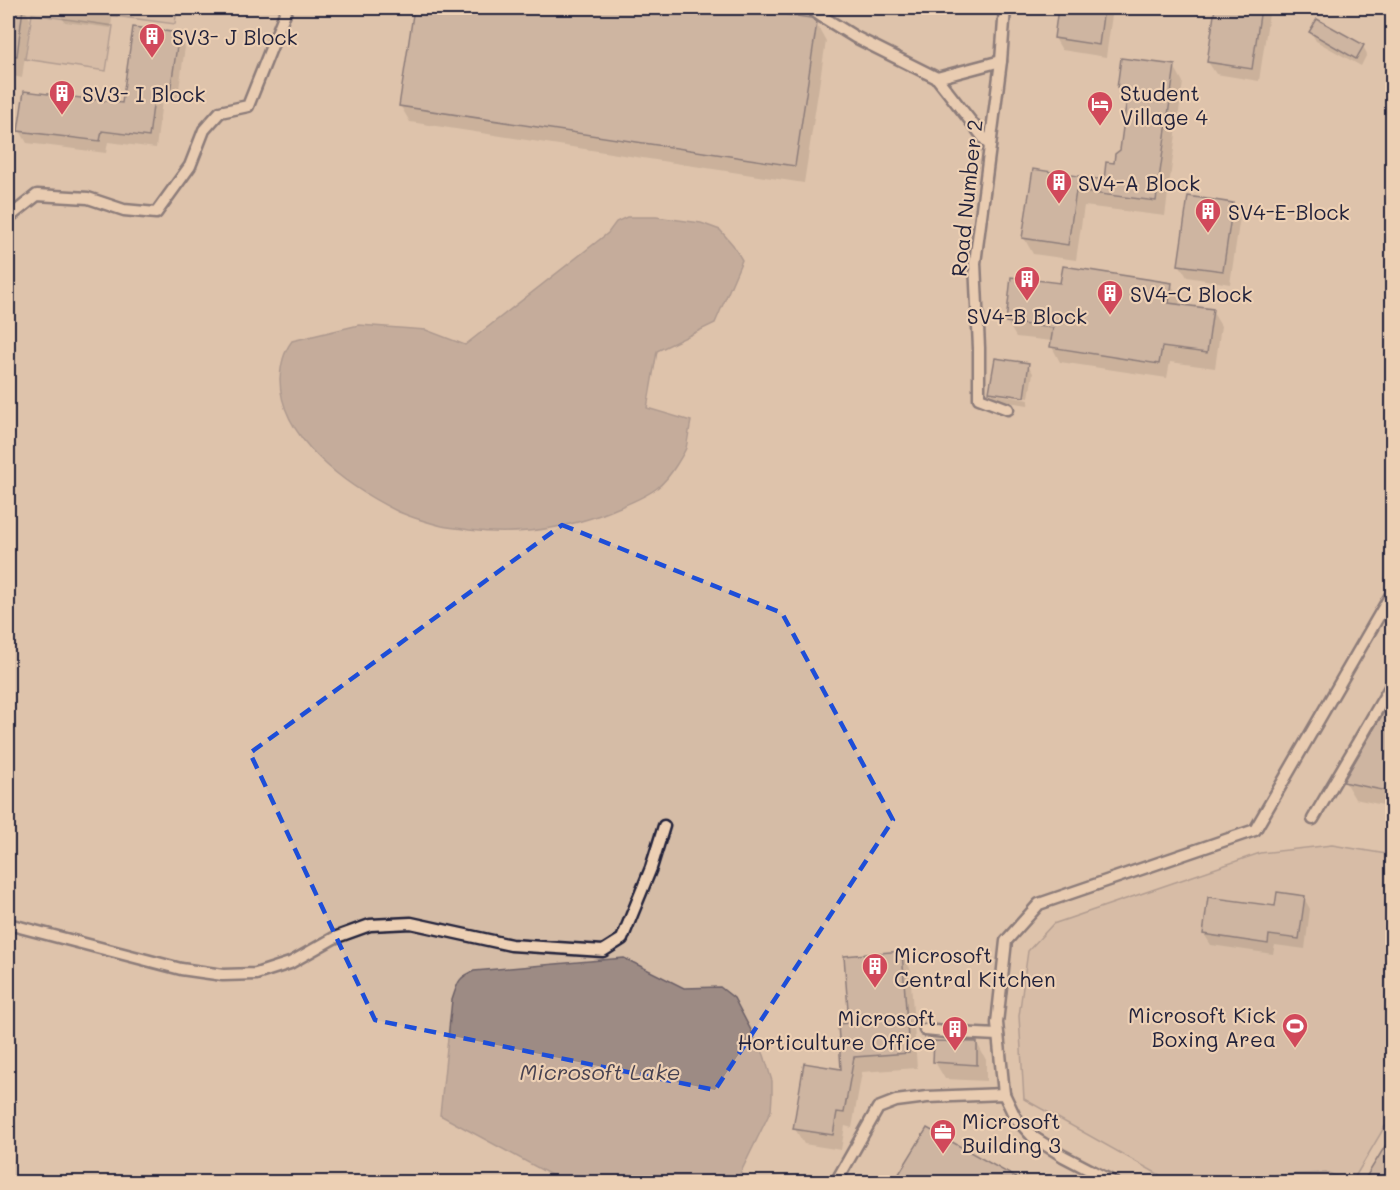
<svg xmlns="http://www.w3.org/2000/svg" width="1400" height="1190" font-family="Mali,sans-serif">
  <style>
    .built { fill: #d5bca6 }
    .green { fill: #c5ae9c; stroke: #74686c; stroke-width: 1.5 }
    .water { fill: #9d8b84; stroke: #6c6167; stroke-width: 1.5 }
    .shadow { fill: #0003 }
    .building { fill: #b19d91; stroke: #22223b; stroke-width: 1.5 }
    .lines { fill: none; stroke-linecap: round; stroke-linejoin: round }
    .lane-casing { stroke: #22223b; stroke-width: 15 }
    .lane { stroke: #edd0b4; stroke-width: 10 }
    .marked { fill: none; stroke: #1d4ed8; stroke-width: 4.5; stroke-dasharray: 12 8; stroke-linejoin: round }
    .labels { text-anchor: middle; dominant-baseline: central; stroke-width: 4.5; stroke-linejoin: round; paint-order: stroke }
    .poi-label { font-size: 21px; fill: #22223b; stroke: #edd0b4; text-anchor: start }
    .street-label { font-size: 21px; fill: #22223b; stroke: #edd0b4 }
    .water-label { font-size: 22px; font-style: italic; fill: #474251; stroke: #edd0b4 }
  </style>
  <rect width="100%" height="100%" fill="#e5c9af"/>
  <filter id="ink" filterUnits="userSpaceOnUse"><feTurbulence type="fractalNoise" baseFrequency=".0167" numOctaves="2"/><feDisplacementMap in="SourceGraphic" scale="12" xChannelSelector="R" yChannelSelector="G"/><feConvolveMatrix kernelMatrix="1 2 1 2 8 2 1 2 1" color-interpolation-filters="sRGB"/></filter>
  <g filter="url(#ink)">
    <rect class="built" x="8" y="8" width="1384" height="1174"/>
    <g class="green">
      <polygon points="109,8 177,8 175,24 108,15"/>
      <polygon points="32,14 113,26 106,71 25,59"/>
      <polygon points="1332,845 1392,855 1392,1130 1385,1126 1352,1182 1328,1173 1277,1175 1251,1182 1172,1182 1024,1099 1019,1016 1028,951 1053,924 1260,853"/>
    </g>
    <g class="water">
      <path d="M 627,217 L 656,217 L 701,223 L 720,230 L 733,245 L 742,260 L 715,323 L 657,351 L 647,408 L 691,421 C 689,430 688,439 686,448 C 684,453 680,459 677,464 C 672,472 665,482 657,488 C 643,499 620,507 603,514 C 559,530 516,536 469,530 C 461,528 451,528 442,526 C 427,522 409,517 395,510 C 347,486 280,439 280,379 C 281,365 283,353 292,341 L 359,325 L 426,330 L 465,345 L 608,233 L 616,222 Z"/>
      <path d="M 624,958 L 684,988 L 720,987 L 734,998 L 764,1055 L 772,1081 L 772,1095 L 771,1110 L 736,1182 L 564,1182 L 440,1115 L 452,1000 C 458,983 457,978 474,971 Z"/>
    </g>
    <g class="shadow">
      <polygon points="8,8 24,8 30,19 22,78 8,75"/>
      <polygon points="58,8 122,8 122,10 113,9 111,28 65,22 57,10"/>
      <polygon points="415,8 731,8 811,20 816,23 826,41 804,183 410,122 400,105"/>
      <polygon points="1060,8 1113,8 1106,57 1062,50 1055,38"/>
      <polygon points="1216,8 1265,8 1269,14 1259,81 1216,74 1208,62"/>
      <polygon points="1311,32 1363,46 1367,54 1361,66 1316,41"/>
      <polygon points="178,35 185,47 177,103 162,101 156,148 108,142 106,153 27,143 20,131 123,104"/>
      <polygon points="1174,66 1183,82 1165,216 1084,206 1076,260 1033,254 1024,238 1034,171 1105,182 1115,165 1121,151 1128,106 1118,88"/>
      <polygon points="1233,204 1240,217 1230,284 1187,277 1179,264"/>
      <polygon points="1171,284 1180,299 1179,306 1212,311 1221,326 1215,368 1170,362 1167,378 1060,362 1052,347 1052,341 1016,337 1007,322 1061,285"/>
      <polygon points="1028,365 1033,373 1029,397 994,391 994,394 1029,400 1028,405 995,400 991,392"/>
      <polygon points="1392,701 1392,807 1355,799 1345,782"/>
      <polygon points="1304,898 1310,909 1305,949 1275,945 1273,954 1211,945 1204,934"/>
      <polygon points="901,953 910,968 917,1068 862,1072 852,1128 845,1126 841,1150 804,1144 795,1129 843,1071 851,1025"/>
      <polygon points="977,1043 986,1060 986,1081 945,1079 935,1062"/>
      <polygon points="928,1130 1021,1182 896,1182"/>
      <polygon points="1389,1143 1392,1144 1392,1182 1365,1182"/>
    </g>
    <g class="building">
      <polygon points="8,8 23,8 17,56 8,55"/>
      <polygon points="414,8 741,8 811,18 817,22 795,166 399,106"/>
      <polygon points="1058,8 1104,8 1099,45 1054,38"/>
      <polygon points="1215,8 1261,8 1252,69 1207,62"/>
      <polygon points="1317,19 1364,45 1356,59 1309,32"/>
      <polygon points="133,27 179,33 170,92 155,90 149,137 102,131 100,141 18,131 24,91 122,103"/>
      <polygon points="1121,58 1175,65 1156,201 1076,191 1068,245 1022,238 1033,169 1104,180 1106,162 1114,163 1115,154 1120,150 1126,105 1123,100 1124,91 1117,88"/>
      <polygon points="1188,196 1233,203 1223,271 1178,265"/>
      <polygon points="1063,266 1172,283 1169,303 1213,309 1207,353 1162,347 1159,364 1126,359 1050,347 1053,328 1006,322 1011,277 1060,283"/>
      <polygon points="995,358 1029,363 1024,397 989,392"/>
      <polygon points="1392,698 1392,792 1343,782"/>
      <polygon points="1277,892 1305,896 1299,939 1269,935 1268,944 1203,934 1208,897 1275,906"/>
      <polygon points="902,951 909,1053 854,1057 844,1113 837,1112 833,1135 793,1129 804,1063 841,1069 838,1024 849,1023 844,956"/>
      <polygon points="934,1041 977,1042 977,1065 933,1062"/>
      <polygon points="927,1128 1024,1182 894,1182"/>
      <polygon points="1392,1135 1392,1182 1363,1182"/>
    </g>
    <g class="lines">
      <g class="lane-casing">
        <g id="lane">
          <polyline points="810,8 821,16 855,37 937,78 990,146"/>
          <polyline points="1005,8 1001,61 975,263 979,348 979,398 1008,409"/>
          <polyline points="937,78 1001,61"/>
          <polyline points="8,218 37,195 88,198 124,210 156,213 190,166 204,130 220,112 248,106 287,8"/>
          <polyline points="1313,819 1392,684"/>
          <polyline points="8,924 181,969 223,975 256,974 290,963 334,938 370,925 411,923 511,945 603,951 622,939 651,868 664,826"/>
          <polyline points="925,1030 956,1033 998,1035"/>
          <polyline points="1004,1094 997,1023 1006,941 1039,904 1255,830 1392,593"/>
          <polyline points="836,1182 878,1108 896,1101 927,1097 1004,1094 1015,1117 1033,1137 1063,1156 1113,1182"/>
        </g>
      </g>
      <use href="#lane" class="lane"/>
    </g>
  </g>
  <path d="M0 0H1400V1190H0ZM 562,525 L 782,613 L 893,820 L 715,1090 L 375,1020 L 250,753 Z" fill="#e5c9af" fill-opacity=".55" fill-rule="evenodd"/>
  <path class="marked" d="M 562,525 L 782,613 L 893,820 L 715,1090 L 375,1020 L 250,753 Z"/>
  <defs>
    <g id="building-pin" transform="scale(1.35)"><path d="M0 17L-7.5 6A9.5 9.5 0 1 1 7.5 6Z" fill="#d1495b" stroke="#edd0b4"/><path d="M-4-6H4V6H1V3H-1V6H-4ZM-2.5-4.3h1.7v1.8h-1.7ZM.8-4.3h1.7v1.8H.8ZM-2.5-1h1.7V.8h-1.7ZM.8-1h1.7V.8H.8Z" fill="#fff"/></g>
    <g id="hotel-pin" transform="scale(1.35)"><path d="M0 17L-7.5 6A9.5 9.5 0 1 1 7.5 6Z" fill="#d1495b" stroke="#edd0b4"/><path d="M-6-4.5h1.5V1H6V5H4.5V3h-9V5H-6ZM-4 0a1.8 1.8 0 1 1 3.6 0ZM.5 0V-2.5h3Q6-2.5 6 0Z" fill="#fff"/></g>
    <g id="stadium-pin" transform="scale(1.35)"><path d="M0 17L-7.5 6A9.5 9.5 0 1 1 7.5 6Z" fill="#d1495b" stroke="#edd0b4"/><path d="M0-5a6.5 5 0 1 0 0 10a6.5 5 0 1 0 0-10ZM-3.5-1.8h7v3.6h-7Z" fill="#fff"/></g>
    <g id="office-pin" transform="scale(1.35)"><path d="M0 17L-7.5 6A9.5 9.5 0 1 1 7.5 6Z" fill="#d1495b" stroke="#edd0b4"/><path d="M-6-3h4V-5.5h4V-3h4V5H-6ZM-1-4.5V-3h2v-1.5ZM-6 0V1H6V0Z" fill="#fff"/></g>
  </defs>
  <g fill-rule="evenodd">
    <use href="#building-pin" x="152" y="36"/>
    <use href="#building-pin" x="62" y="93"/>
    <use href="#hotel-pin" x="1100" y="104"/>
    <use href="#building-pin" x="1059" y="182"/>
    <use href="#building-pin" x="1208" y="211"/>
    <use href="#building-pin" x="1027" y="279"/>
    <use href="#building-pin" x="1110" y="293"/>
    <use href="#building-pin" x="875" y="966"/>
    <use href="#stadium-pin" x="1295" y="1026"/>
    <use href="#building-pin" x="955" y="1029"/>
    <use href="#office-pin" x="943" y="1132"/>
  </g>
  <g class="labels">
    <g class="poi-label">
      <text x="172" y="36">SV3- J Block</text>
      <text x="1120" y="92">Student<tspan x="1120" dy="24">Village 4</tspan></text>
      <text x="82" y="93">SV3- I Block</text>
      <text x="1078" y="182">SV4-A Block</text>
      <text x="1228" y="211">SV4-E-Block</text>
      <text x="1130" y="293">SV4-C Block</text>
      <text x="1027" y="315" text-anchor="middle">SV4-B Block</text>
      <text x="894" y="954">Microsoft<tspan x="894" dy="24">Central Kitchen</tspan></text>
      <text x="1276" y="1014" text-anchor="end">Microsoft Kick<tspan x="1276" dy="24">Boxing Area</tspan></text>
      <text x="936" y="1017" text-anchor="end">Microsoft<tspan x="936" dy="24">Horticulture Office</tspan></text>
      <text x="962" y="1120">Microsoft<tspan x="962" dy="24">Building 3</tspan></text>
    </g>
    <g class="street-label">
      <text transform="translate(966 198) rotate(-84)">Road Number 2</text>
    </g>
    <g class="water-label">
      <text x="600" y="1071">Microsoft Lake</text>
    </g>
  </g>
  <rect width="1400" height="1190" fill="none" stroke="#edd0b4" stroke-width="30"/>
  <rect x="15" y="15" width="1370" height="1160" fill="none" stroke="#22223b" stroke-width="2" filter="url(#ink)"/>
</svg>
